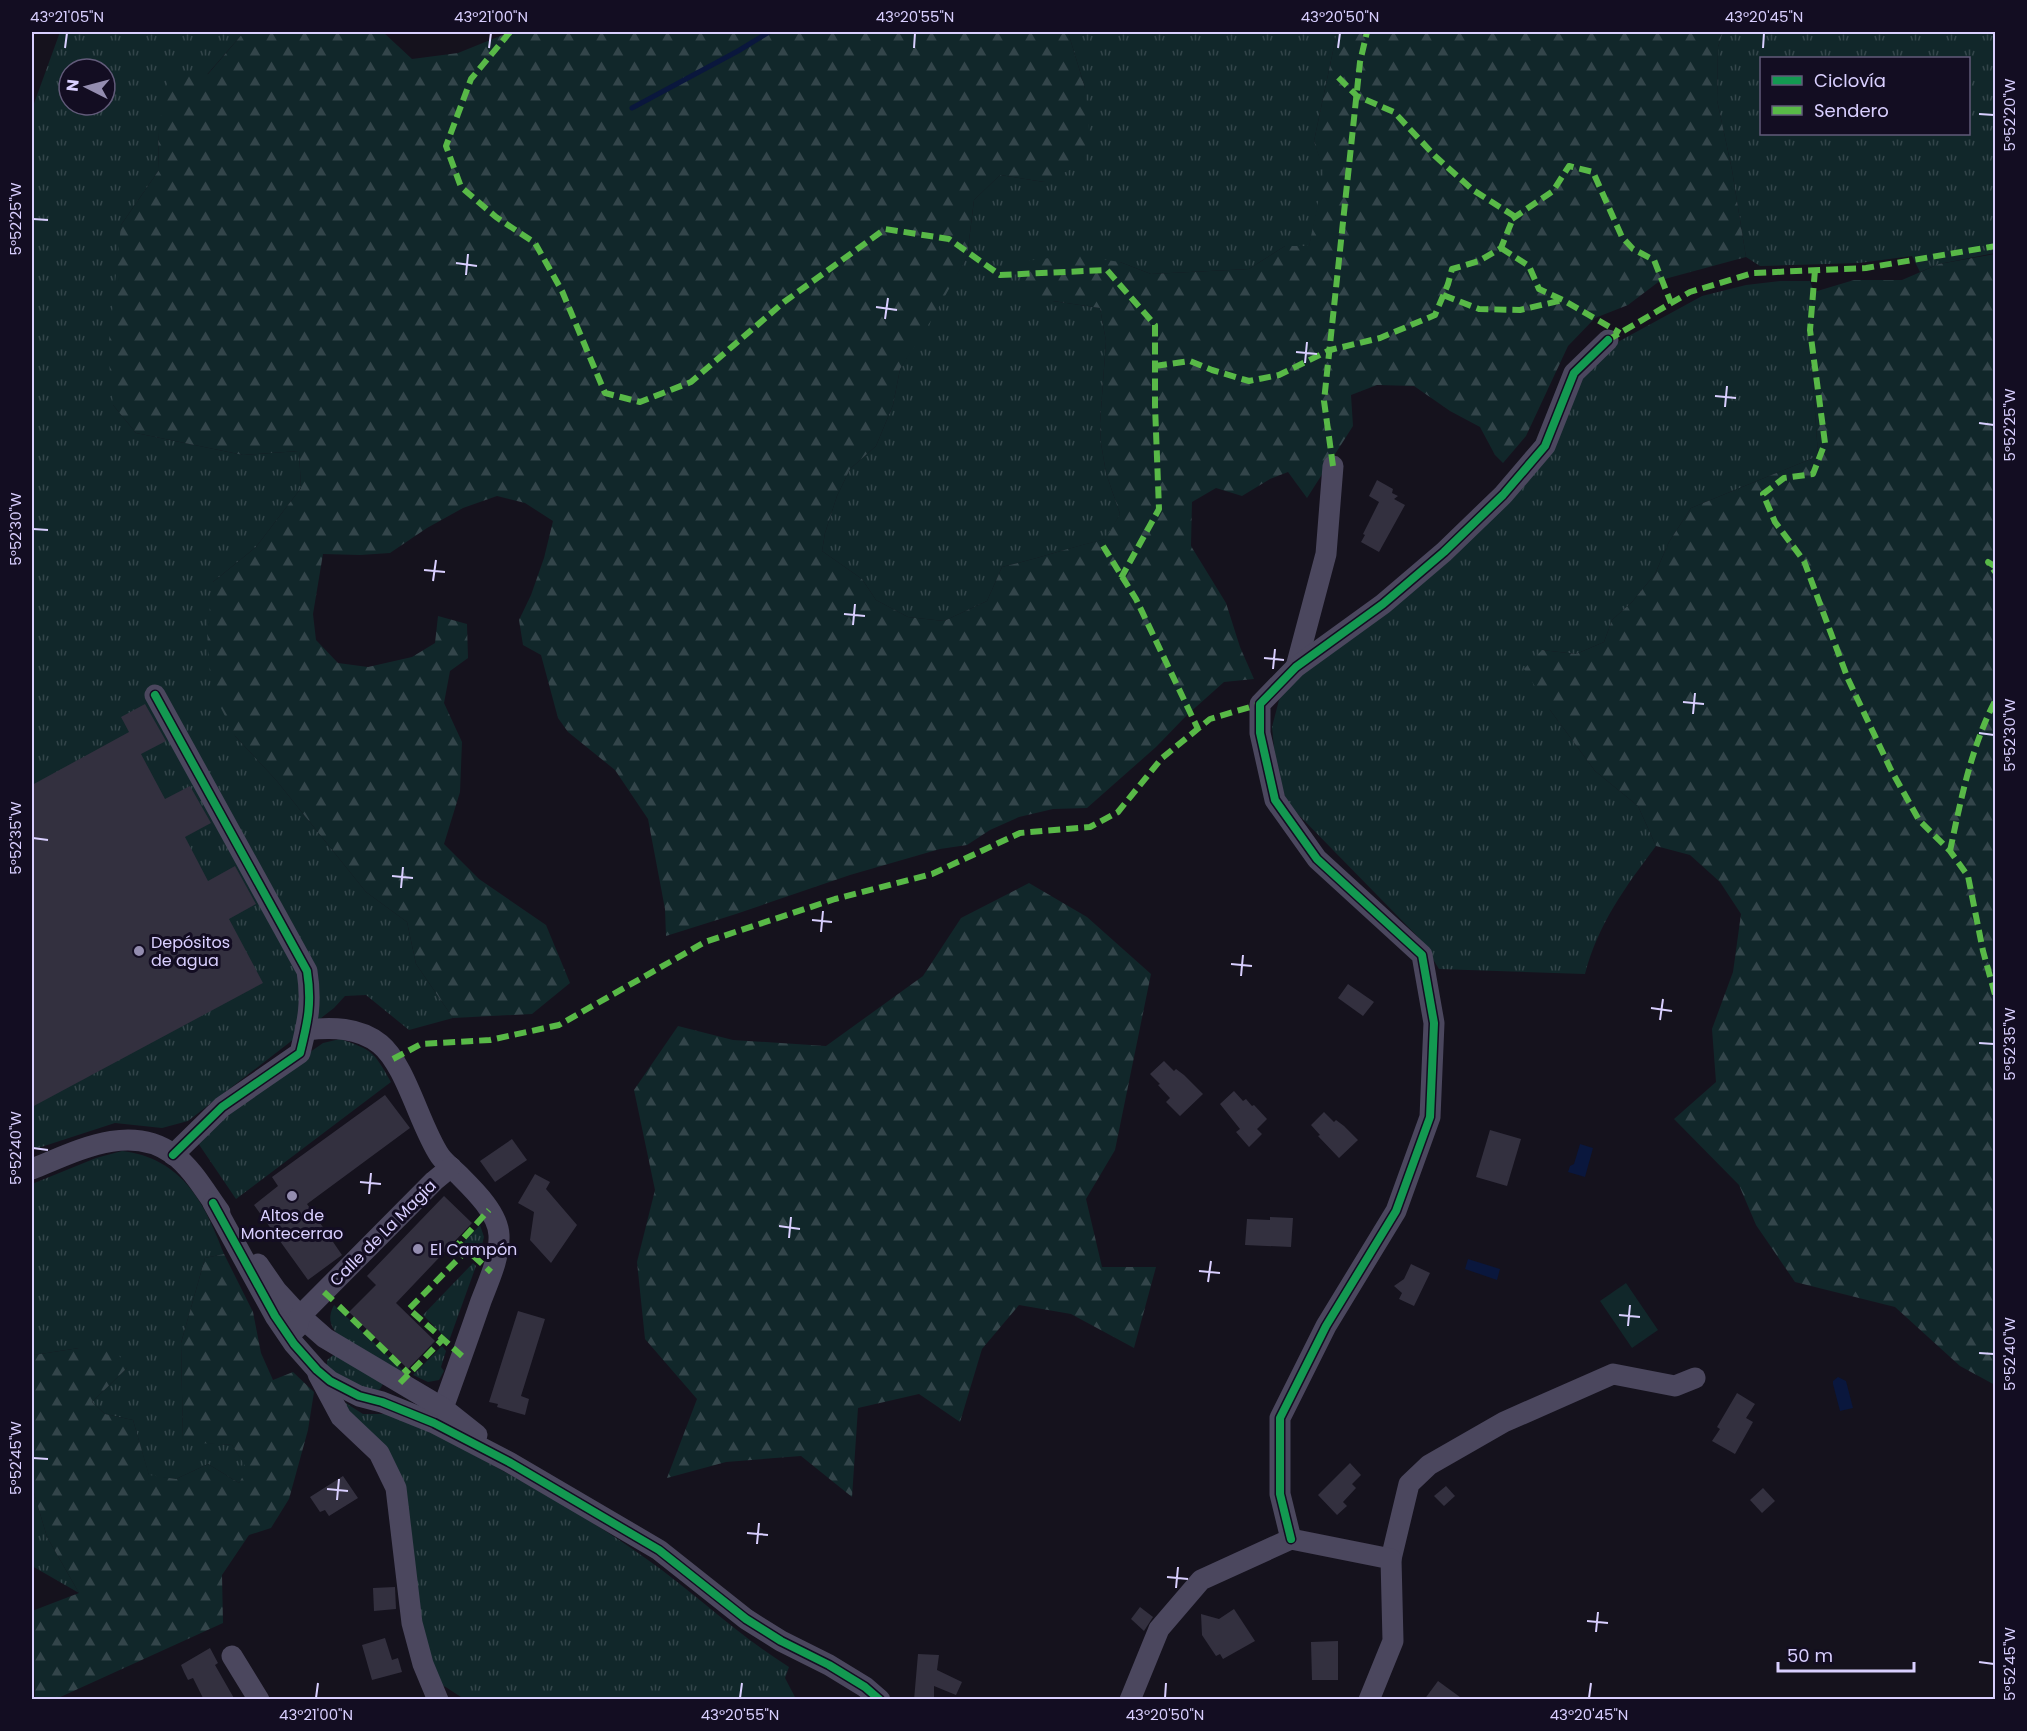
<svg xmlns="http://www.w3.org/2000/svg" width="2027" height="1731" font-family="Poppins,sans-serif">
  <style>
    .grass { fill: url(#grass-tufts); fill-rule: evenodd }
    .forest { fill: url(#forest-firs) }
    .pitch { fill: #11272a }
    .water { fill: #0a173d }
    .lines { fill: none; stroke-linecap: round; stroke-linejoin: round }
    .stream { stroke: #0a173d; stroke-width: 5 }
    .building { fill: #33303f }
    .minor { stroke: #4b475e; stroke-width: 21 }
    .quiet { stroke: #58b947; stroke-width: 6; stroke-dasharray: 12 6; stroke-linecap: butt }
    .cycleway-casing { stroke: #130d22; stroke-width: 11 }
    .cycleway { stroke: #139951; stroke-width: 8 }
    .ticks { fill: none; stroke: #d9cfff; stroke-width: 2 }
    .poi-dot { fill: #948db0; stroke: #130d22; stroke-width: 2 }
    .labels { text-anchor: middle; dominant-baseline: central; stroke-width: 6; stroke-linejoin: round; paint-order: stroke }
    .poi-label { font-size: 16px; fill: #d9cfff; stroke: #130d22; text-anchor: start }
    .street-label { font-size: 16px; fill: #d9cfff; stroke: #130d22 }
    .neatline { fill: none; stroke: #d9cfff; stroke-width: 2 }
    .ticks-label { font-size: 15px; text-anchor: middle; fill: #d9cfff }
  </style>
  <defs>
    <pattern id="grass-tufts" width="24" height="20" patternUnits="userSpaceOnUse" patternTransform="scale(1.5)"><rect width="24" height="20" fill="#11272a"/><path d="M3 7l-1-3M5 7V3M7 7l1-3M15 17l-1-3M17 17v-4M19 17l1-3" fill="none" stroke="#33454a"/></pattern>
    <pattern id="forest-firs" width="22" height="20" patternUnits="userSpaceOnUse" patternTransform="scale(1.5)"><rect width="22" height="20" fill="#11272a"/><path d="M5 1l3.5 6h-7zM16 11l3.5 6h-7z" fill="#33454a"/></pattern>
  </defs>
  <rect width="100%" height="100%" fill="#15121d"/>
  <g class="grass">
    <path d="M 60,32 L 249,32 L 244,32 L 158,131 L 159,170 L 121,225 L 113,405 L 136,433 L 243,455 L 299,451 L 301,488 L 256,547 L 213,582 L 235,736 L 276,780 L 366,892 L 407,922 L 416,964 L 453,1018 L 409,1030 L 366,995 L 345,996 L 334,1008 L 188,1121 L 162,1128 L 115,1123 L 32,1150 L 32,109 ZM 69,69 L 105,69 L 105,105 L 69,105 Z"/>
    <path d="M 1068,32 L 1337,32 L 1314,141 L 1325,173 L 1309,247 L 1285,246 L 1249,269 L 1151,274 L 1120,262 L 1020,301 L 1053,301 L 1100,308 L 1106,341 L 1100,423 L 1101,443 L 1106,473 L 1120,514 L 1106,539 C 1071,547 1037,559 1002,567 L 987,601 L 944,621 L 908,617 L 876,600 L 862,579 L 822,551 L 825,533 L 837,496 L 850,469 L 876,446 L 893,405 L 900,369 L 967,257 L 974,200 L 1000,175 L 1044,182 L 1085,88 Z"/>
    <path d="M 1723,32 L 1995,32 L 1995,253 L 1939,264 L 1920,272 L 1912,256 L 1859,263 L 1760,266 L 1746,257 L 1732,170 L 1717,100 L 1718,47 ZM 1762,58 L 1968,58 L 1968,134 L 1762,134 Z"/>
    <path d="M 1780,281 L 1810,281 L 1814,292 L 1809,322 L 1818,456 L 1691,508 L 1669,542 L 1655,574 L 1632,602 L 1612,620 L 1604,642 L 1576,654 L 1542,650 L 1550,710 L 1595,771 L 1638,806 L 1656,846 C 1626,886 1598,924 1585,974 L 1439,969 L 1421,940 L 1287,803 L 1276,767 L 1272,727 L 1279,700 L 1294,680 L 1478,527 L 1578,378 L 1616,343 L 1702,296 L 1746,285 Z"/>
    <path d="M 340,1039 C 373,1050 374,1052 391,1082 L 236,1199 L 198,1143 L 235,1105 L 323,1043 Z"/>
    <path d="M 122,1151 C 182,1158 205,1203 224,1254 L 205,1258 L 181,1343 L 183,1441 L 232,1445 L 248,1469 L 239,1483 L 208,1464 L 176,1479 L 149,1476 L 133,1420 L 105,1414 L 92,1402 L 127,1368 L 79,1348 L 34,1355 L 32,1357 L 32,1184 L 96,1158 Z"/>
    <polygon points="480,1225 484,1237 479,1256 464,1242"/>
    <polygon points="473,1263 476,1266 449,1341 423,1315"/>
    <path d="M 334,1305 L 404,1371 L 403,1372 L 338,1335 C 329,1325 328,1316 334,1305 Z"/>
    <polygon points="442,1346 446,1351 441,1367 444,1371 439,1380 428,1382 413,1375"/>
    <polygon points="335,1354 383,1384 380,1389 375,1392 354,1386 327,1367 327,1360"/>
    <path d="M 341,1400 L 363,1414 L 391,1414 L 416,1424 C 494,1466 576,1508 648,1560 C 696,1594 739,1636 789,1667 L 785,1678 L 796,1699 L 464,1699 L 438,1682 L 419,1618 L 403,1517 Z"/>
    <polygon points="32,1486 47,1537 79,1593 32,1566"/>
  </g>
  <g class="forest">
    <path d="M 244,32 L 383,32 L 412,59 L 458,53 L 510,32 L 1068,32 L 1085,88 L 1089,130 L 1085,163 L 1044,182 L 1000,175 L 974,200 L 967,257 L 932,319 L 900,369 L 893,405 L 876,446 L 850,469 L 837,496 L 825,533 L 822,551 L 862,579 L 876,600 L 908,617 L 944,621 L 987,601 L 1002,567 C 1037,559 1071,547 1105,539 L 1120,514 L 1106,473 L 1101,443 L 1100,423 L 1106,341 L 1100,308 L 1053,301 L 1020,301 L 1026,261 L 1073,255 L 1120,262 L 1151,274 L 1249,269 L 1285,246 L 1309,246 L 1324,173 L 1314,141 L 1337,32 L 1723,32 L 1718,47 L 1717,100 L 1732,170 L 1746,257 L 1661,280 L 1628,305 L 1595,318 L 1568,346 L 1526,436 L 1503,463 L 1495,455 L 1480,427 L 1450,411 L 1414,386 L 1377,385 L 1351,395 L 1353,426 L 1307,498 L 1288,472 L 1270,479 L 1242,496 L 1216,488 L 1192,502 L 1191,546 L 1226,603 L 1240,647 L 1254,679 L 1224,682 L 1187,715 L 1156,747 L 1087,808 L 1053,809 L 1019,817 L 990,830 L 967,845 L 940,849 L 850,875 L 736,914 L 666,936 L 665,909 L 648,819 L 615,770 L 568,732 L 558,718 L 541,655 L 523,645 L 519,620 L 531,595 L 544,558 L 553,521 L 525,503 L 497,496 L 463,508 L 427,528 L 390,553 L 360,555 L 323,554 L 313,614 L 316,640 L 338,663 L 368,667 L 412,657 L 435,643 L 438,616 L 467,624 L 468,658 L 450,671 L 444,703 L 462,742 L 460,792 L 444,844 L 479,879 L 546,925 L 570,983 L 532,1014 L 453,1018 L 416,964 L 407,922 L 366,892 L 276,780 L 235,736 L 211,688 L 207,632 L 213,582 L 256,547 L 301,488 L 299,451 L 243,455 L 136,433 L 113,405 L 108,351 L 121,225 L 159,170 L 158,131 L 168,78 L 208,74 Z"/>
    <polygon points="1995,254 1996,254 1995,1385 1960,1366 1895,1307 1795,1282 1756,1225 1739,1185 1674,1119 1716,1082 1712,1029 1733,972 1741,914 1720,882 1690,855 1656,846 1638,806 1595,771 1550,710 1524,669 1542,650 1576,654 1604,642 1612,620 1632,602 1655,574 1669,542 1691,508 1818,456 1809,322 1814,292 1854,280 1902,280 1939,264"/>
    <polygon points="1029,883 1087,917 1151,974 1115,1150 1086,1199 1102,1267 1156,1267 1134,1348 1071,1314 1019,1305 982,1349 960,1422 919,1394 858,1408 852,1497 801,1456 726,1462 667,1478 697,1399 645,1339 637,1262 655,1190 634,1090 678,1026 733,1040 826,1046 923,976 961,918"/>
    <polygon points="224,1254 253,1312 261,1353 273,1380 293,1372 314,1392 308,1430 289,1499 271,1528 249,1535 222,1575 223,1623 56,1699 35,1699 32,1611 79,1593 47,1537 32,1486 32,1357 34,1355 79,1348 113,1346 127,1368 92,1402 105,1414 133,1420 149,1475 176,1479 208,1464 239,1483 247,1469 232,1445 183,1442 181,1343 205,1258"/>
  </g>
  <polygon class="pitch" points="1626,1283 1658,1330 1632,1348 1600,1301"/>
  <g class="water">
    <polygon points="1580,1144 1593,1148 1585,1177 1568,1172 1570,1166 1574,1164"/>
    <polygon points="1468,1259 1500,1269 1497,1280 1465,1269"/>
    <polygon points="1838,1377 1846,1381 1853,1408 1840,1411 1833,1384 1833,1381"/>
  </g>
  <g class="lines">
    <polyline class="stream" points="632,108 738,51 769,32"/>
  </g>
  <g class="building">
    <polygon points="1377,480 1393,489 1392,493 1398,496 1394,499 1405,505 1379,552 1361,542 1365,535 1363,534 1379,502 1369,496"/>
    <polygon points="145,704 166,741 141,754 165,799 190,786 211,823 185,837 208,881 235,866 256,904 229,919 263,983 32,1107 32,785 129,732 121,717"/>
    <polygon points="1348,984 1374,1002 1363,1016 1338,998"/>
    <polygon points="1164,1061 1174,1071 1176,1069 1184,1075 1203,1094 1180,1116 1166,1102 1170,1098 1158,1085 1160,1084 1150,1074"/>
    <polygon points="1234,1091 1243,1101 1246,1099 1252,1106 1254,1105 1267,1119 1257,1129 1262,1134 1249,1147 1236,1132 1240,1129 1220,1104"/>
    <polygon points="385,1095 410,1128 307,1204 342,1255 308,1280 254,1205 278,1186 272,1177"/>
    <polygon points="1324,1112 1334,1122 1336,1120 1344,1126 1358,1140 1339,1158 1318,1136 1320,1135 1311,1125"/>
    <polygon points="1490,1130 1521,1139 1507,1186 1476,1177"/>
    <polygon points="512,1139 527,1160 495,1182 480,1161"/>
    <polygon points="535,1174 550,1182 546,1189 577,1225 551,1263 530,1240 534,1212 518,1203"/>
    <polygon points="444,1196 472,1223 396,1303 435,1341 408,1369 349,1312 376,1285 367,1276"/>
    <polygon points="1270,1217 1293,1218 1291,1247 1245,1245 1247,1219 1270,1220"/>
    <polygon points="1411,1264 1430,1273 1414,1306 1399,1299 1402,1293 1394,1286 1404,1279"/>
    <polygon points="518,1311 545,1319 521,1396 529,1399 525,1415 497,1407 498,1404 489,1402"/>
    <polygon points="1737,1393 1755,1404 1746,1418 1753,1422 1735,1454 1712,1441 1720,1429 1717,1427"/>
    <polygon points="1350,1463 1361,1475 1352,1484 1356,1488 1343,1502 1347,1506 1337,1515 1318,1495"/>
    <polygon points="343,1476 358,1498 329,1516 325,1510 320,1512 310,1497"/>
    <polygon points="1446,1486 1455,1496 1444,1506 1434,1496"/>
    <polygon points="1763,1488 1775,1501 1762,1513 1750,1500"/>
    <polygon points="395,1587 396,1609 374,1611 373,1588"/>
    <polygon points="1140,1607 1153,1617 1144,1631 1131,1619"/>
    <polygon points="1234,1609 1255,1641 1223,1659 1220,1654 1216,1656 1202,1635 1201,1614 1219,1619"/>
    <polygon points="385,1638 392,1660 398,1658 402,1672 372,1680 362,1645"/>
    <polygon points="1338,1641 1338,1680 1312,1680 1311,1642"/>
    <polygon points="210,1648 218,1663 215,1665 235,1700 204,1700 193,1678 188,1680 184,1672 181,1665"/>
    <polygon points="918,1654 939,1655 937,1670 962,1682 956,1695 934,1686 934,1700 914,1700"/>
    <polygon points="1438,1681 1464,1700 1424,1700"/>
  </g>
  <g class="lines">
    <g class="minor">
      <polyline points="1296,667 1326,554 1333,466"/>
      <path d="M 155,695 L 307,971 C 312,1003 308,1021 300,1053 L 222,1107 L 173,1155"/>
      <path d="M 306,1030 C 331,1027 359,1027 380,1044 C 406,1065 420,1127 440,1156 C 445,1163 453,1169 459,1175 C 474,1190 498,1213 499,1235 C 500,1257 489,1280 481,1301 C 469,1336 456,1372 443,1408 L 429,1407"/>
      <path d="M 32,1169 C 75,1152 129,1122 173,1154 C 193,1169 206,1193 220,1212"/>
      <polyline points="213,1203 275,1316 294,1344 317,1370 330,1381 359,1396 382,1402 434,1423 509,1462 659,1550 746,1619 781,1641 829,1665 865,1687 880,1700"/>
      <polyline points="258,1264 276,1290 300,1316 325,1338 443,1408 477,1435"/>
      <polyline points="297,1328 300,1316 434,1181 451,1167"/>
      <polyline points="318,1374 341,1417 379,1453 396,1488 412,1623 423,1664 438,1700"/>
      <polyline points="1291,1539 1280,1494 1280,1418 1326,1326 1396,1211 1430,1117 1434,1023 1422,955 1317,859 1275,800 1260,733 1260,704 1296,667 1383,604 1444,552 1503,495 1545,446 1574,373 1608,340"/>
      <polyline points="1391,1559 1409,1484 1429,1465 1504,1422 1613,1374 1675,1386 1695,1378"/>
      <polyline points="232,1656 259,1700"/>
      <polyline points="1130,1700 1159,1629 1201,1580 1291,1539 1391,1559 1393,1641 1369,1700"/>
    </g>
    <g class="quiet">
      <polyline points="510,32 471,79 446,146 461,187 496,217 535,243 562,291 605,393 640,402 691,382 784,302 885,229 949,239 1000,275 1107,270 1155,325 1155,406 1159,509 1121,578"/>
      <polyline points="1512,219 1553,191 1569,166 1593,172 1622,237 1633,249 1654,260 1671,303"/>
      <polyline points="1501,248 1529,266 1539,289 1563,300 1620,333"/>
      <polyline points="1815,270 1810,330 1825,443 1813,474 1784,478 1763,494 1775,522 1804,561 1848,679 1891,770 1919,820 1950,851 1968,876 1983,951 1996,998"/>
      <polyline points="1443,295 1479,309 1520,310 1563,300"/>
      <polyline points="1608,340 1690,292 1753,273 1866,268 1996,246"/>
      <polyline points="1155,366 1190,361 1212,370 1249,381 1279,375 1330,350 1380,338 1435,315 1448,284 1452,269 1479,261 1501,248 1514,216 1473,190 1435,156 1394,112 1357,96 1335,74"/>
      <polyline points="1333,466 1324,401 1360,62 1367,32"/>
      <polyline points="1103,546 1136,599 1198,729"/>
      <polyline points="1996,567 1988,562 1996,573"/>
      <path d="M 1950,851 C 1961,799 1971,747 1996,699"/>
      <polyline points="393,1059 421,1044 490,1040 559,1025 705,942 835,899 932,874 1020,833 1090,827 1118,812 1162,758 1210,719 1260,704"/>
      <polyline points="467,1250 459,1243 489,1210"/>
      <polyline points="324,1292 336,1303"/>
      <polyline points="339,1306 409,1374"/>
      <polyline points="462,1356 409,1309 467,1250 491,1272"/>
      <polyline points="400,1383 442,1340"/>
    </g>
    <g class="cycleway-casing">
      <g id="cycleway">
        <path d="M 155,695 L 307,971 C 312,1003 308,1021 300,1053 L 222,1107 L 173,1155"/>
        <polyline points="213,1203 275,1316 294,1344 317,1370 330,1381 359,1396 382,1402 434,1423 509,1462 659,1550 746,1619 781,1641 829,1665 865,1687 880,1700"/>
        <polyline points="1291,1539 1280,1494 1280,1418 1326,1326 1396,1211 1430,1117 1434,1023 1422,955 1317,859 1275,800 1260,733 1260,704 1296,667 1383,604 1444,552 1503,495 1545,446 1574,373 1608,340"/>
      </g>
    </g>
    <use href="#cycleway" class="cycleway"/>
  </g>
  <path class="ticks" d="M 65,48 L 67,33M 489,48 L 491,33M 914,48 L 915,33M 1338,48 L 1340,33M 1763,48 L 1764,33M 1979,114 L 1994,115M 33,219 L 48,220M 456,263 L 477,266M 466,275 L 468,254M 876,307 L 897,310M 885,319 L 888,298M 1296,352 L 1317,354M 1305,363 L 1307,342M 1715,396 L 1736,398M 1725,407 L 1727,386M 1979,423 L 1994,425M 33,529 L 48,530M 424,570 L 445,572M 433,581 L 436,560M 844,614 L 865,616M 853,625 L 855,604M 1264,658 L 1284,660M 1273,669 L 1275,649M 1683,702 L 1704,704M 1693,714 L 1695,693M 1979,733 L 1994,735M 33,838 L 48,840M 392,876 L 413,878M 401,888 L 403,867M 812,920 L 832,922M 821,932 L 823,911M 1231,964 L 1252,966M 1241,976 L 1243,955M 1651,1008 L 1672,1011M 1660,1020 L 1663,999M 1979,1043 L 1994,1044M 33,1148 L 48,1150M 360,1182 L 381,1184M 369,1194 L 371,1173M 779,1226 L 800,1229M 789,1238 L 791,1217M 1199,1271 L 1220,1273M 1208,1282 L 1211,1261M 1619,1315 L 1640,1317M 1628,1326 L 1630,1305M 1979,1353 L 1994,1354M 33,1458 L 48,1459M 327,1489 L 348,1491M 337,1500 L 339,1479M 747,1533 L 768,1535M 757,1544 L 759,1523M 1167,1577 L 1188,1579M 1176,1588 L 1178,1567M 1587,1621 L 1608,1623M 1596,1632 L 1598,1612M 1979,1662 L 1994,1664M 316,1698 L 318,1683M 740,1698 L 742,1683M 1165,1698 L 1166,1683M 1589,1698 L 1591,1683"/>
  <g class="poi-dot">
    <circle cx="139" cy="951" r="6"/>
    <circle cx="292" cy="1196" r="6"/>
    <circle cx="418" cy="1249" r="6"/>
  </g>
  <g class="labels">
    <g class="poi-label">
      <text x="151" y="942">Depósitos<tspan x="151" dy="18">de agua</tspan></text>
      <text x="292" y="1215" text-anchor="middle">Altos de<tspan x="292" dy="18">Montecerrao</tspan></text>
      <text x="430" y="1249">El Campón</text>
    </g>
    <g class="street-label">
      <text transform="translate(383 1233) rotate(-45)">Calle de La Magia</text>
    </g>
  </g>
  <rect width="2027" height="1731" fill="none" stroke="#130d22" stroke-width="66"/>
  <rect x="1760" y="57" width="210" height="78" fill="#130d22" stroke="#625b7a" stroke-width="1.5"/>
  <rect x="1772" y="76" width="30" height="9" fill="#139951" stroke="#625b7a" stroke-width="1.5"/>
  <text x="1814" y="87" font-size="18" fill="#d9cfff">Ciclovía</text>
  <rect x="1772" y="106" width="30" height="9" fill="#58b947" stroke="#625b7a" stroke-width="1.5"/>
  <text x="1814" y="117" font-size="18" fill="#d9cfff">Sendero</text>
  <g transform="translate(87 87) rotate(276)"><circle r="28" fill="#130d22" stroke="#625b7a" stroke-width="1.5"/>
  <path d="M0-4.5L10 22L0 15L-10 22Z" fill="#948db0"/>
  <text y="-9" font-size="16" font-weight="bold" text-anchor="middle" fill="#d9cfff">N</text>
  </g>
  <path d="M1778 1662v9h136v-9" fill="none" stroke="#d9cfff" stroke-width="3"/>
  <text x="1787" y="1662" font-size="18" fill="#d9cfff" stroke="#130d22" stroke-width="4.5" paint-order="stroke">50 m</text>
  <rect x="33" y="33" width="1961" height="1665" class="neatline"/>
  <g class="ticks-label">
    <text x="67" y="22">43°21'05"N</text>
    <text x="491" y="22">43°21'00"N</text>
    <text x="915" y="22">43°20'55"N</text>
    <text x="1340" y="22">43°20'50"N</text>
    <text x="1764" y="22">43°20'45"N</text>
    <text transform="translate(2010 115) rotate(-90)" y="5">5°52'20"W</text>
    <text transform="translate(16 219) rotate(-90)" y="5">5°52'25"W</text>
    <text transform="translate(2010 425) rotate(-90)" y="5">5°52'25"W</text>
    <text transform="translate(16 529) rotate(-90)" y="5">5°52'30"W</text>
    <text transform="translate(2010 735) rotate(-90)" y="5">5°52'30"W</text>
    <text transform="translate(16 838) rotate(-90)" y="5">5°52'35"W</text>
    <text transform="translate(2010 1044) rotate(-90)" y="5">5°52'35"W</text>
    <text transform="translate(16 1148) rotate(-90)" y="5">5°52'40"W</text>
    <text transform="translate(2010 1354) rotate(-90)" y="5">5°52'40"W</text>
    <text transform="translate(16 1458) rotate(-90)" y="5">5°52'45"W</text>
    <text transform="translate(2010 1664) rotate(-90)" y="5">5°52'45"W</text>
    <text x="316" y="1720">43°21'00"N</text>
    <text x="740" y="1720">43°20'55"N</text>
    <text x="1165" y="1720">43°20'50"N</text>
    <text x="1589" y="1720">43°20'45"N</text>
  </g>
</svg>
